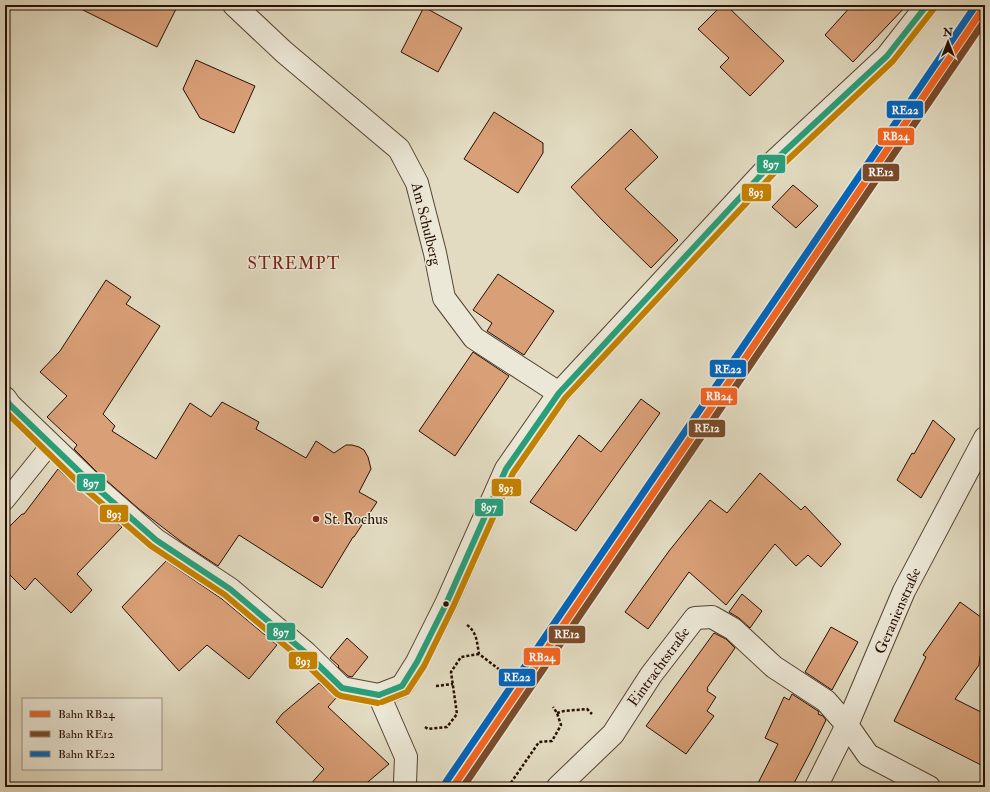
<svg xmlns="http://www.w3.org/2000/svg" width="990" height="792" font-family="'IM FELL Double Pica',serif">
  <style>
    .building { fill: #d99f77; stroke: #270f03 }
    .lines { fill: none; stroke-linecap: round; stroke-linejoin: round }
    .lane-casing { stroke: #564232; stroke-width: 20 }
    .street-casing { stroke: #564232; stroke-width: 24 }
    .path { stroke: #270f03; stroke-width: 2.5; stroke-dasharray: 3 2; stroke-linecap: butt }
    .lane { stroke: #ece8d7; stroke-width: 18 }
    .street { stroke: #ece8d7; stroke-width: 22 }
    .bus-1-casing { stroke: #ece8d7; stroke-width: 9 }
    .bus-2-casing { stroke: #ece8d7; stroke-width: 9 }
    .bus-1 { stroke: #289f7a; stroke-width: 6 }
    .bus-2 { stroke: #c38001; stroke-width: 6 }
    .rail-1-casing { stroke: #ece8d7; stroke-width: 10 }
    .rail-2-casing { stroke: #ece8d7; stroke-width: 10 }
    .rail-3-casing { stroke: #ece8d7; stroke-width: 10 }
    .rail-1 { stroke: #f26522; stroke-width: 7 }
    .rail-2 { stroke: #7a4b2a; stroke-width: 7 }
    .rail-3 { stroke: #0065bd; stroke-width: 7 }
    .poi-dot { fill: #8f2418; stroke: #ece8d7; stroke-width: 1.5 }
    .bus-dot { fill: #270f03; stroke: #ece8d7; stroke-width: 1.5 }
    .labels { text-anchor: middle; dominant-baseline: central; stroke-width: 3; stroke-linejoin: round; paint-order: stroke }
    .street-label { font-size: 15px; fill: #270f03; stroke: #ece8d7 }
    .poi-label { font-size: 15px; fill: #270f03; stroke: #ece8d7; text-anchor: start }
    .quarter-label { font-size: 17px; letter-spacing: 1px; fill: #7a1f14; stroke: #ece8d7 }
    .line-badge { stroke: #ece8d7; stroke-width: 1.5 }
    .badge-label { font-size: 11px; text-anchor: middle; font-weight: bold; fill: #fff }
  </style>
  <rect width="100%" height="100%" fill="#e2dbc1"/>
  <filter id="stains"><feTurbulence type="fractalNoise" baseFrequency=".005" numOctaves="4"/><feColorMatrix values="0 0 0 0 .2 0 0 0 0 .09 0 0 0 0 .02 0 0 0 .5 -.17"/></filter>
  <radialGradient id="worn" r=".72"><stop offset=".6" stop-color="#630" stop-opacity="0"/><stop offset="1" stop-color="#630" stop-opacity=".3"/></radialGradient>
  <g class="building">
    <polygon points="73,5 178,5 157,47"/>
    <polygon points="722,5 726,5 784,61 750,96 720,67 729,58 698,29"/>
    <polygon points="852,5 907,5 853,62 825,35"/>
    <polygon points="424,7 462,28 438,72 401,52"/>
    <polygon points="196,60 255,86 234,133 200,118 183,89"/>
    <polygon points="494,112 543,143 543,153 518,193 464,159"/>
    <polygon points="631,129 658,157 625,189 678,240 651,268 603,221 571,187"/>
    <polygon points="793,185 818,206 796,228 772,207"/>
    <polygon points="498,274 554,311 524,355 487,331 492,323 473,310"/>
    <polygon points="106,280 131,297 126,304 160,326 103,414 115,426 112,431 156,459 190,403 211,417 222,402 259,422 256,429 306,458 316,441 334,453 346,445 352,445 359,447 364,450 368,457 371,469 359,492 377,502 354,537 353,537 322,588 239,535 218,566 183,543 139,509 98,473 74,449 77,445 47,417 67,396 40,372 60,351"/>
    <polygon points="473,352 509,376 455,456 419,431"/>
    <polygon points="641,399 660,413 576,531 530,502 579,435 601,452"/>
    <polygon points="933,420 955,439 921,498 897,480 912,453 914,454"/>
    <polygon points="58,469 82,491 122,527 77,574 92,590 71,613 35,578 25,590 5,570 5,531 22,514 24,514"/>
    <polygon points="760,473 801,510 805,506 841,544 821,567 808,555 796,566 775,544 726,605 689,572 648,629 625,612 669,551 710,500 727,513"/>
    <polygon points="166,561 222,599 277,645 249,679 207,645 179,671 122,607"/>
    <polygon points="742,594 762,611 750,628 739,618 729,612"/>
    <polygon points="960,602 985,620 985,649 980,656 979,665 955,699 985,714 985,767 894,721 926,657 923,655"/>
    <polygon points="831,627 858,642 832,690 805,672"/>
    <polygon points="714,633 726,639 735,648 707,688 708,689 707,691 716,697 707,711 714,716 686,754 646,726"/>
    <polygon points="347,638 368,657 352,677 348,676 338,667 339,666 330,658"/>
    <polygon points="319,683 336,698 328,707 389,764 362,787 308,787 324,769 276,722 282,714"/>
    <polygon points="792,694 818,711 819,712 818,714 823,716 826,720 812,749 792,787 756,787 778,744 765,738 784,697 789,700"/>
  </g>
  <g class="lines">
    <g class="lane-casing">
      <polyline id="lane" points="5,501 51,444"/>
    </g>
    <g class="street-casing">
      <g id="street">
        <polyline points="234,5 284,52 399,149 417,183 435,253 444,298 474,338 559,393"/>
        <polyline points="5,398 10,405 90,482 156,540 230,589 306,653 342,688 379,695"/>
        <polyline points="379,695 402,686 417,662 446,604 506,469 559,393 771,164 887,56 927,5"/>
        <polyline points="379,695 406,757 405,783 404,787"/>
        <polyline points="558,787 613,734 651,675 695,618 712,617 733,629 774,667 826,701 847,725 868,755 929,787"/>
        <polyline points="816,787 847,725 904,591 985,438"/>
      </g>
    </g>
    <g class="path">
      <path d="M 467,625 C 477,632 477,643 479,654 L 508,676"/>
      <polyline points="436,686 453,684"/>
      <polyline points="557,713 564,711 587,709 592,714"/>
      <polyline points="425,727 428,729 447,727 457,714 451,672 461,657 479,654"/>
      <polyline points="508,787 539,742 552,741 561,725 557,713 553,707"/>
    </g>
    <use href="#lane" class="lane"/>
    <use href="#street" class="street"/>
    <g class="bus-1-casing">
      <g id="bus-1">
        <polyline points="5,398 10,405 90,482 156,540 230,589 306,653 342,688 379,695"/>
        <polyline points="379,695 402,686 417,662 446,604 506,469 559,393 771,164 887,56 927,5"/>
      </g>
    </g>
    <g class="bus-2-casing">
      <g id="bus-2">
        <polyline points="5,411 84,488 151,546 225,595 301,659 337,694 341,696 378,703"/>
        <polyline points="382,702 407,692 424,666 453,607 513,473 565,398 777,170 893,61 933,10"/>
      </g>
    </g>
    <use href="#bus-1" class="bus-1"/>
    <use href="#bus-2" class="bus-2"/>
    <g class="rail-1-casing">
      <polyline id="rail-1" points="453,787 985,6"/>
    </g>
    <g class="rail-2-casing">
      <polyline id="rail-2" points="463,787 985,20"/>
    </g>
    <g class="rail-3-casing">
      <polyline id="rail-3" points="446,782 976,5"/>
    </g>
    <use href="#rail-1" class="rail-1"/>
    <use href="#rail-2" class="rail-2"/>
    <use href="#rail-3" class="rail-3"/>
  </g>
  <circle class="poi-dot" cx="316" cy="519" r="4"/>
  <circle class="bus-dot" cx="446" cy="604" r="3.5"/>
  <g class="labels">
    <g class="street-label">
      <text transform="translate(426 224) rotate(76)">Am Schulberg</text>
      <text transform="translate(898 611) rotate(-66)">Geranienstraße</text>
      <text transform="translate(659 667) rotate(-54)">Eintrachtstraße</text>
    </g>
    <g class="poi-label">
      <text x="324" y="519">St. Rochus</text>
    </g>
    <g class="quarter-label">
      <text x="294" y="263">STREMPT</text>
    </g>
  </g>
  <g class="line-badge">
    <rect x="886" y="100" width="38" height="19" rx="4" fill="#0065bd"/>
    <rect x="877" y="127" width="38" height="19" rx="4" fill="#f26522"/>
    <rect x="756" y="154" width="30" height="20" rx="4" fill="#289f7a"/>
    <rect x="862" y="163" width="38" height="19" rx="4" fill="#7a4b2a"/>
    <rect x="741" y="183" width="31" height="19" rx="4" fill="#c38001"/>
    <rect x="709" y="359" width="38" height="19" rx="4" fill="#0065bd"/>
    <rect x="700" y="387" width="38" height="19" rx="4" fill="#f26522"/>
    <rect x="688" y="419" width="38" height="19" rx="4" fill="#7a4b2a"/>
    <rect x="76" y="473" width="30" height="19" rx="4" fill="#289f7a"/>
    <rect x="491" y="478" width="31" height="19" rx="4" fill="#c38001"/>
    <rect x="474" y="498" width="30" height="19" rx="4" fill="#289f7a"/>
    <rect x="99" y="504" width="30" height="19" rx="4" fill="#c38001"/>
    <rect x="266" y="622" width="30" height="19" rx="4" fill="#289f7a"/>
    <rect x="548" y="625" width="38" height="19" rx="4" fill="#7a4b2a"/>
    <rect x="523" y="647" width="38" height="19" rx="4" fill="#f26522"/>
    <rect x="288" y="651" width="30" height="19" rx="4" fill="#c38001"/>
    <rect x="498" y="668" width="38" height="19" rx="4" fill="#0065bd"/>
  </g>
  <g class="badge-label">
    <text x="905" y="114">RE22</text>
    <text x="896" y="140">RB24</text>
    <text x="771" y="168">897</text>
    <text x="881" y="176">RE12</text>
    <text x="756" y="196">893</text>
    <text x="728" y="373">RE22</text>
    <text x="719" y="400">RB24</text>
    <text x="707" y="432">RE12</text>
    <text x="91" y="487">897</text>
    <text x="506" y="492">893</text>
    <text x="489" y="511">897</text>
    <text x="114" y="518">893</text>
    <text x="281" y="636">897</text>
    <text x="567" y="638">RE12</text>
    <text x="542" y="661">RB24</text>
    <text x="303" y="665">893</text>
    <text x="517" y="681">RE22</text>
  </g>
  <rect width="990" height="792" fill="none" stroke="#e2dbc1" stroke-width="20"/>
  <rect x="6" y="6" width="978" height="780" fill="none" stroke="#270f03" stroke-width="2"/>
  <rect x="10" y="10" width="970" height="772" fill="none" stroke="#270f03"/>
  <rect x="22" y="698" width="140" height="72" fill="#ece8d7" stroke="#9d9182"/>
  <rect x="30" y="711" width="20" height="6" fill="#f26522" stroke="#9d9182"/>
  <text x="58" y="718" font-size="12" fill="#270f03">Bahn RB24</text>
  <rect x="30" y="731" width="20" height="6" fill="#7a4b2a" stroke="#9d9182"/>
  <text x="58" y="738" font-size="12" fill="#270f03">Bahn RE12</text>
  <rect x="30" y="751" width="20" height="6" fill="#0065bd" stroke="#9d9182"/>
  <text x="58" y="758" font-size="12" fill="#270f03">Bahn RE22</text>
  <g transform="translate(948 42)" stroke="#ece8d7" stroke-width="3" paint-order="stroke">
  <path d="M0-3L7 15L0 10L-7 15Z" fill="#270f03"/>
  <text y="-6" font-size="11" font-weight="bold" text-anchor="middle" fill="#270f03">N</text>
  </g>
  <rect width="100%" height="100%" filter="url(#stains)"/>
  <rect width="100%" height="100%" fill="url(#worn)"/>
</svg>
